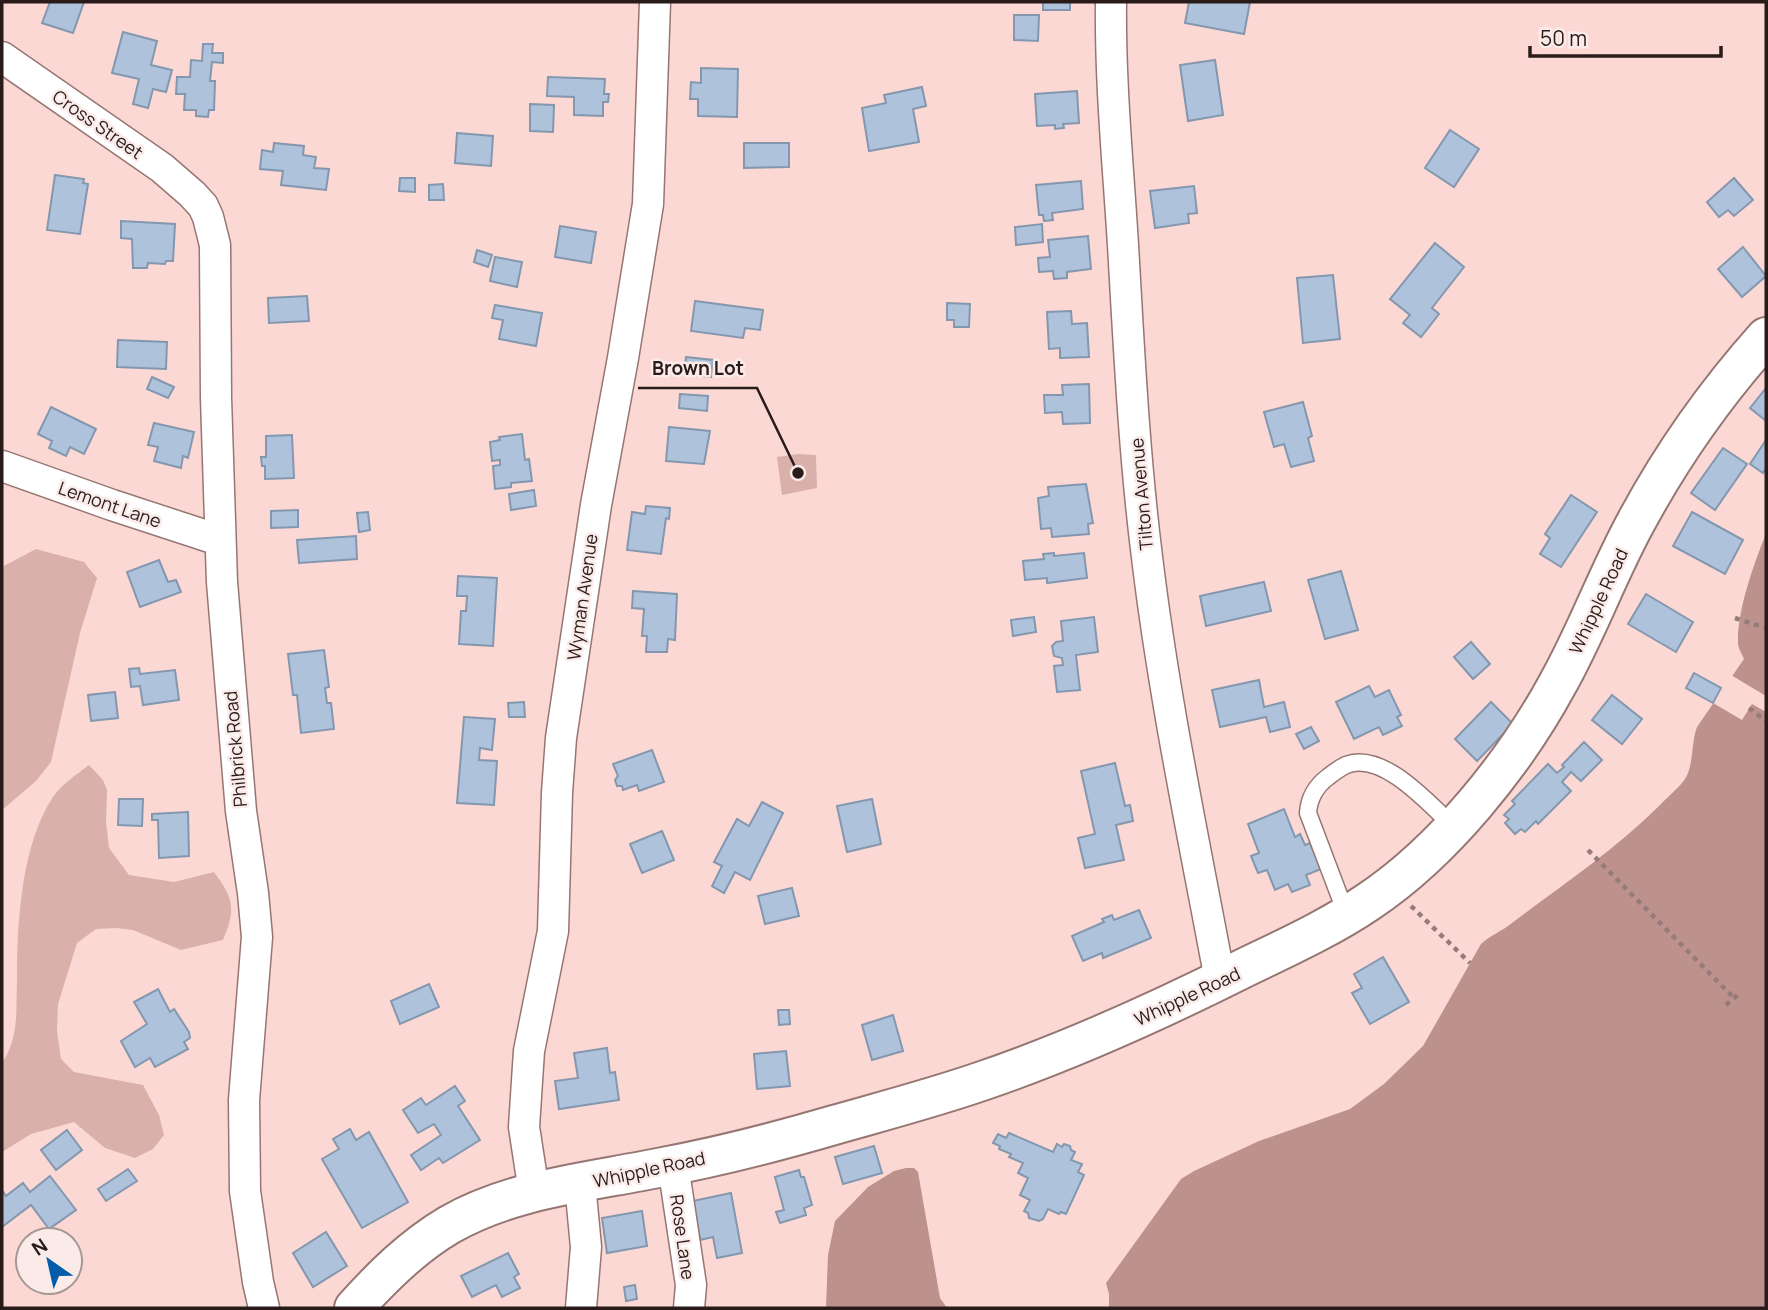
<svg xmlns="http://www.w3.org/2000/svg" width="1768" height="1310" font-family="Manrope,sans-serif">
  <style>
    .green { fill: #dab0aa }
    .water { fill: #bd918c }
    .pier { fill: #fcd8d4 }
    .building { fill: #aec3db; stroke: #8397ae; stroke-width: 2 }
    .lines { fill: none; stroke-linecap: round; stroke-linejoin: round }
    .service-casing { stroke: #967672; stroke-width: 19 }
    .minor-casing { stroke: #967672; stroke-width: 33 }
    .secondary-casing { stroke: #967672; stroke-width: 42 }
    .path { stroke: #957c7a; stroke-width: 4.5; stroke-dasharray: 5 5; stroke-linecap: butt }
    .service { stroke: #fff; stroke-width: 16 }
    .minor { stroke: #fff; stroke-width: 30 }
    .secondary { stroke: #fff; stroke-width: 38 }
    .labels { text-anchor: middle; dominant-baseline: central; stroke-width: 5; stroke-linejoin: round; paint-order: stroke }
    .street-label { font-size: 18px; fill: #281b1a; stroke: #faebe9 }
    .leader { fill: none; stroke: #281b1a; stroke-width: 2.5 }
    .callout-dot { fill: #281b1a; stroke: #faebe9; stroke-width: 2.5 }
    .callout-label { font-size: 19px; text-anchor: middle; font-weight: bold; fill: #281b1a; stroke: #faebe9; stroke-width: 5; stroke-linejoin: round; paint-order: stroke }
  </style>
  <rect width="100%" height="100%" fill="#fcd8d4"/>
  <g class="green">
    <polygon points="798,454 816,455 817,488 782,495 777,457"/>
    <polygon points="36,549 84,562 97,578 80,633 51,762 36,781 2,810 2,567"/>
    <path d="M 89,765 L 103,780 L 107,790 L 106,821 L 109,848 L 129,875 L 174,882 L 214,872 C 234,899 236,909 223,940 L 181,950 L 133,930 L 116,928 L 96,929 L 77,943 L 58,1004 L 57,1031 L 61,1059 L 74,1072 L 143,1085 L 159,1115 L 164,1135 L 153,1149 L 135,1158 L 105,1148 L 74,1122 L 31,1134 L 2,1152 L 2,1063 C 19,1039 16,1009 17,980 C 17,924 21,845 53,797 C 62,784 76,775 89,765 Z"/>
  </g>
  <g class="water">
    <path d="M 1766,534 L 1766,1308 L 1109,1308 L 1109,1294 L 1106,1283 L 1181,1179 L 1194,1171 L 1259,1141 L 1350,1109 L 1384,1084 L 1423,1046 L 1481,944 C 1491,935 1502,931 1512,923 C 1562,885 1615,850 1659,806 C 1667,797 1678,789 1685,779 C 1694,765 1691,742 1697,727 L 1744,659 C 1742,654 1738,648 1738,643 C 1737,611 1754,563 1766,534 Z"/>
    <polygon points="906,1168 914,1168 918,1172 940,1298 947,1308 826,1308 828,1255 835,1221 868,1187 894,1171"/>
  </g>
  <polygon class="pier" points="1739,660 1731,675 1766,696 1766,712 1752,704 1742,720 1713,703"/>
  <g class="building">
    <polygon points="50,2 84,2 73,33 42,23"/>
    <rect x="1043" y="2" width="27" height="8"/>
    <polygon points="1189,2 1250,2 1244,34 1185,23"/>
    <polygon points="1014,15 1039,15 1038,41 1014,40"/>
    <polygon points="123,32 157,41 151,65 172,70 166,92 153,89 148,108 133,104 139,79 112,73"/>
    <polygon points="203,44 213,44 212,53 223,53 223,63 212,62 210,81 215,81 214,110 209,110 208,117 196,116 196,110 184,110 185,94 176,94 177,77 190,77 191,60 202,61"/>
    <polygon points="1215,60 1223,115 1188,121 1180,65"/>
    <polygon points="701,68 738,69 737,117 698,116 698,99 690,99 691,82 701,83"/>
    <polygon points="548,77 605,79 604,94 609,94 608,102 603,102 603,116 574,115 574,97 547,96"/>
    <polygon points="922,87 926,106 913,109 919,142 869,151 862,108 886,103 884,95"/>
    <polygon points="1077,91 1079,123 1063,124 1064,128 1055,129 1055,125 1037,126 1035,94"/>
    <polygon points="530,104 554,105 553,132 530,131"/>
    <polygon points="1450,130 1479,149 1454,187 1425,168"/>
    <polygon points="457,133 493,136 491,166 455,163"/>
    <polygon points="274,143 304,146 303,155 316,157 314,168 329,169 326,190 281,185 283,171 260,169 262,150 273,152"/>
    <polygon points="744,143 789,143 789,167 744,168"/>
    <polygon points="55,175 84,179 83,183 88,184 80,234 47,230"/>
    <polygon points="400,178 415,178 415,192 399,191"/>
    <polygon points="1734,178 1753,200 1734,216 1728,210 1719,217 1707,202"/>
    <polygon points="1081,181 1083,209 1052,213 1053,220 1044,221 1043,215 1039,215 1036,185"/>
    <polygon points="443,184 444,200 429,200 429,185"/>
    <polygon points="1194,186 1197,213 1188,214 1189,223 1155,228 1150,191"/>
    <polygon points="121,221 175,224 173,261 166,261 165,264 148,263 147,268 133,268 132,239 121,238"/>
    <polygon points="1042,224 1043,242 1016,245 1015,227"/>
    <polygon points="560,226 596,232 591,263 555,257"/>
    <polygon points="1088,236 1091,269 1067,272 1067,278 1054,279 1053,271 1039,272 1038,258 1050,257 1048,240"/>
    <polygon points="1435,243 1464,267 1432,308 1439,314 1421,337 1403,323 1410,315 1390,299"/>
    <polygon points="1743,247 1766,276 1742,297 1718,269"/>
    <polygon points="477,250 492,255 488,267 474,262"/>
    <polygon points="495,257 522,262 517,287 490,281"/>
    <polygon points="1333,275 1340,339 1303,343 1297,278"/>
    <polygon points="307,296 309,321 269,323 268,298"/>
    <polygon points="695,301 763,310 760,330 745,328 743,338 691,331"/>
    <polygon points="947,303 970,304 969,327 954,327 954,320 947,320"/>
    <polygon points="495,305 542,313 536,346 499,339 503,320 492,318"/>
    <polygon points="1071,311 1072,324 1087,323 1089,357 1060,358 1060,348 1049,349 1047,312"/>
    <polygon points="118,340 167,342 166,369 117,367"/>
    <polygon points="686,357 713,360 711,377 684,374"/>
    <polygon points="152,377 174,387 168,398 147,389"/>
    <polygon points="1089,384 1090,423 1063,424 1062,412 1045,413 1044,395 1063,395 1062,385"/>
    <polygon points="1766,388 1766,421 1750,408"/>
    <polygon points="680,394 708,396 707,411 679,408"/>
    <polygon points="1303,402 1312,436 1308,438 1314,461 1291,467 1284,444 1274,447 1264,412"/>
    <polygon points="51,407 96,429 84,454 70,447 66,456 49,448 52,441 38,434"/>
    <polygon points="154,423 194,432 188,458 183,456 181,468 154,461 158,447 148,445"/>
    <polygon points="669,427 710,431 704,464 666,461"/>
    <polygon points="522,434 525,460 529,459 532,481 511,483 511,487 495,489 493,466 500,465 500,460 492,461 490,442 500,440 499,437"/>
    <polygon points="292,435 294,478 265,479 265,466 262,466 261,457 266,457 266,436"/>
    <polygon points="1766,440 1766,468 1763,473 1750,464"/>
    <polygon points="1723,448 1747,464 1715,510 1691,493"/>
    <polygon points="1086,484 1093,523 1088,524 1089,534 1052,537 1051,528 1041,529 1038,498 1049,496 1048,487"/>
    <polygon points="534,490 536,506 511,510 509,494"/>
    <polygon points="1571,495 1597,512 1561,567 1540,554 1550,538 1545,534"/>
    <polygon points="646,506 670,508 669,519 666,518 661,554 627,550 632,512 645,514"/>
    <polygon points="298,510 298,527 271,528 271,511"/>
    <polygon points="368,512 370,530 359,532 357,513"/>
    <polygon points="1692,512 1743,540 1725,574 1673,546"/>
    <polygon points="356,536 357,559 299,563 297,540"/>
    <polygon points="1054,553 1054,556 1084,553 1087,578 1047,583 1047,578 1025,580 1023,561 1044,559 1043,554"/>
    <polygon points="159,560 168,582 176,580 181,592 140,607 127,572"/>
    <polygon points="1341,571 1358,630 1325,639 1308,580"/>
    <polygon points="458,576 497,578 493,646 459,644 461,611 466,611 467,596 457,596"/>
    <polygon points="1264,582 1271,611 1206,626 1200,596"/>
    <polygon points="633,591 677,594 675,640 668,639 667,652 646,652 647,636 642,636 644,609 632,608"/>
    <polygon points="1646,594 1693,622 1676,652 1628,624"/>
    <polygon points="1034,617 1036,632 1013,636 1011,620"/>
    <polygon points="1094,617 1098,652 1076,655 1080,690 1057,692 1054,666 1063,665 1062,658 1054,656 1052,646 1056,642 1063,641 1061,621"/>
    <polygon points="1471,642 1490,664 1473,679 1454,657"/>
    <polygon points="324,650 329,687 325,688 327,703 331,703 334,729 301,733 297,695 293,695 288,654"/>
    <polygon points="139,668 140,674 175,670 179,700 143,705 140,686 131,687 129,669"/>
    <polygon points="1694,673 1721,688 1713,703 1686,688"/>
    <polygon points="1259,680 1264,707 1284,702 1290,727 1270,732 1266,717 1220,727 1212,690"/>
    <polygon points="1369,686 1375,697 1389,690 1401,715 1397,717 1402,726 1383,735 1379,727 1354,739 1336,702"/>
    <polygon points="115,692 118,718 91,721 88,695"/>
    <polygon points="1612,695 1642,719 1622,744 1592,720"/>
    <polygon points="524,702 525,717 509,717 508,703"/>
    <polygon points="1491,702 1513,724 1477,761 1455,739"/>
    <polygon points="464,717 495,719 492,750 480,748 479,760 497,761 494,805 457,803"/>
    <polygon points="1311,727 1319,741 1304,749 1296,734"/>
    <polygon points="1584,742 1602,760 1581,781 1571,772 1562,782 1571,791 1538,824 1536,821 1525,832 1521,829 1515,834 1505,823 1509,819 1504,815 1515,804 1512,801 1548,764 1557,773 1564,767 1562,765"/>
    <polygon points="652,750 664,782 639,791 637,785 623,790 622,786 617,786 615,780 618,776 613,764"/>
    <polygon points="1115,763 1125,806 1130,805 1133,821 1116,825 1124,860 1085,868 1078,838 1095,834 1081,771"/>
    <polygon points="119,799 143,799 142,826 118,825"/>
    <polygon points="872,799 881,844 847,852 837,806"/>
    <polygon points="762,802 783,813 750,880 735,872 724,893 712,886 722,866 714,862 737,819 749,826"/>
    <polygon points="1284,809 1295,837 1300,834 1305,845 1310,843 1321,869 1306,875 1310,885 1292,892 1288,884 1275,890 1267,870 1258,873 1251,856 1259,853 1248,824"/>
    <polygon points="188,812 189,856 159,858 158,820 152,820 152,814"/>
    <polygon points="662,831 674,860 642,873 630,844"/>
    <polygon points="792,888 799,916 765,924 758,896"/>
    <polygon points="1139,910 1151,938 1103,958 1102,953 1083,961 1072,936 1104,922 1102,919 1112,915 1114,920"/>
    <polygon points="1383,957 1409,1002 1370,1024 1352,993 1362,988 1354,974"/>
    <polygon points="429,984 439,1007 400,1024 391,1001"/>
    <polygon points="158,989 170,1012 174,1009 189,1032 190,1038 184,1042 188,1049 155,1067 150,1058 135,1067 121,1041 147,1024 134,1002"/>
    <polygon points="778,1010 789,1010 790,1024 779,1025"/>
    <polygon points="893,1015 903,1051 872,1060 862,1025"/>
    <polygon points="607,1048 610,1073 615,1072 619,1100 559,1109 555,1081 578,1078 574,1053"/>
    <polygon points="786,1051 790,1086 757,1089 754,1054"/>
    <polygon points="455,1086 465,1101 458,1106 480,1140 443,1163 439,1158 421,1170 411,1155 441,1135 434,1124 418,1133 403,1110 421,1098 426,1105"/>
    <polygon points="350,1129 356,1140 369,1132 408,1202 362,1228 322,1159 339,1149 333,1139"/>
    <polygon points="67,1130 82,1150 56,1170 41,1150"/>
    <polygon points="1009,1133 1053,1152 1057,1144 1062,1147 1064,1144 1070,1146 1071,1150 1075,1152 1071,1160 1082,1164 1078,1172 1084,1175 1066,1214 1061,1212 1059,1214 1048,1209 1043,1219 1039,1221 1029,1218 1028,1213 1024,1211 1030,1200 1020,1195 1028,1178 1018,1173 1023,1163 1009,1157 1011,1154 999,1149 1000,1146 993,1143 998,1134 1006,1138"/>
    <polygon points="874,1146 882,1173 843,1184 835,1157"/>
    <polygon points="128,1169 137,1181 106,1201 98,1189"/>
    <polygon points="799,1170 801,1177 804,1177 812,1205 804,1208 806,1215 780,1223 776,1212 784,1210 775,1177"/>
    <polygon points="50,1176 76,1210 49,1229 31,1205 2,1227 2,1190 6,1196 23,1183 30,1192"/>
    <polygon points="731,1193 742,1253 717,1258 713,1237 700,1240 693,1201"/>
    <polygon points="642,1211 647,1246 607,1253 602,1218"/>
    <polygon points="326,1232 347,1266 313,1287 293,1253"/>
    <polygon points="508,1253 519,1274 514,1277 520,1288 502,1297 496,1285 472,1297 461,1276"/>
    <polygon points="635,1285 637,1299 626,1301 624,1287"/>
  </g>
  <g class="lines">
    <g class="service-casing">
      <path id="service" d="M 1347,916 L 1308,813 C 1309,798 1316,786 1328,777 C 1333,773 1340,768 1346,765 C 1383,750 1430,805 1454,827"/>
    </g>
    <g class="minor-casing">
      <g id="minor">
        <path d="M 1111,2 C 1110,83 1118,164 1123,245 C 1129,349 1134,454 1147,557 C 1164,699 1194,840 1220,980"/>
        <polyline points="2,57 162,168 192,194 203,206 208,217 215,245 216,398 222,582 241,811 253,893 257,937 244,1100 245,1191 258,1282 264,1308"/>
        <polyline points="2,466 112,505 219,540"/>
        <polyline points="673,1165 691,1285 689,1308"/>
        <polyline points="580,1184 586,1247 581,1308"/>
        <polyline points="534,1192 524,1127 527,1081 529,1051 553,931 557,793 561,738 596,505 623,358 648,204 655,2"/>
      </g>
    </g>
    <g class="secondary-casing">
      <path id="secondary" d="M 354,1308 C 382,1277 412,1247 449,1225 C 511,1189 588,1182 658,1168 C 717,1157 776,1142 834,1125 C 883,1111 933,1098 982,1081 C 1070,1051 1156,1012 1240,970 C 1283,949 1328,929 1368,902 C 1443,852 1514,764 1557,685 C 1587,632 1607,575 1636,522 C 1672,455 1716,393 1766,337"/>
    </g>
    <g class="path">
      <polyline points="1735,618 1766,628"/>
      <polyline points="1749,708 1766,721"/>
      <polyline points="1588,850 1734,998"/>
      <polyline points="1411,906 1470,963"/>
      <polyline points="1726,1005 1740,993"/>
    </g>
    <use href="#service" class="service"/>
    <use href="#minor" class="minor"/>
    <use href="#secondary" class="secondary"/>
  </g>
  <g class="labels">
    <g class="street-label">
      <text transform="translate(98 124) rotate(35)">Cross Street</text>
      <text transform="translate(1141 494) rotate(-95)">Tilton Avenue</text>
      <text transform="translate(110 504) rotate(19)">Lemont Lane</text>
      <text transform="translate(582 597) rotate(-82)">Wyman Avenue</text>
      <text transform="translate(1598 601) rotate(-65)">Whipple Road</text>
      <text transform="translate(235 749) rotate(-95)">Philbrick Road</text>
      <text transform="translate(1187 996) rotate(-25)">Whipple Road</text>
      <text transform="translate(649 1169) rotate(-12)">Whipple Road</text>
      <text transform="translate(683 1237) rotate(82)">Rose Lane</text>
    </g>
  </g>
  <path class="leader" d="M798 473L757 388H638"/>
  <circle class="callout-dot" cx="798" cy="473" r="7"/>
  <g class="callout-label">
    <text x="698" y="375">Brown Lot</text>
  </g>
  <rect width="1768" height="1310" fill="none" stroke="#281b1a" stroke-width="7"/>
  <g transform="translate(49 1261) rotate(326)"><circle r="33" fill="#faebe9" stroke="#a69896" stroke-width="2"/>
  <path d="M0-5L12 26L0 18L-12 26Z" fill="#015daa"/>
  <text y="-10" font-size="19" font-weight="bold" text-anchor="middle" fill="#281b1a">N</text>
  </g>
  <path d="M1530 46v10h191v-10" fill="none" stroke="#281b1a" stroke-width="3.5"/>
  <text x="1540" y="46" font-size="21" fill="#281b1a" stroke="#faebe9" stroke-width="5" paint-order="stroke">50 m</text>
</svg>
